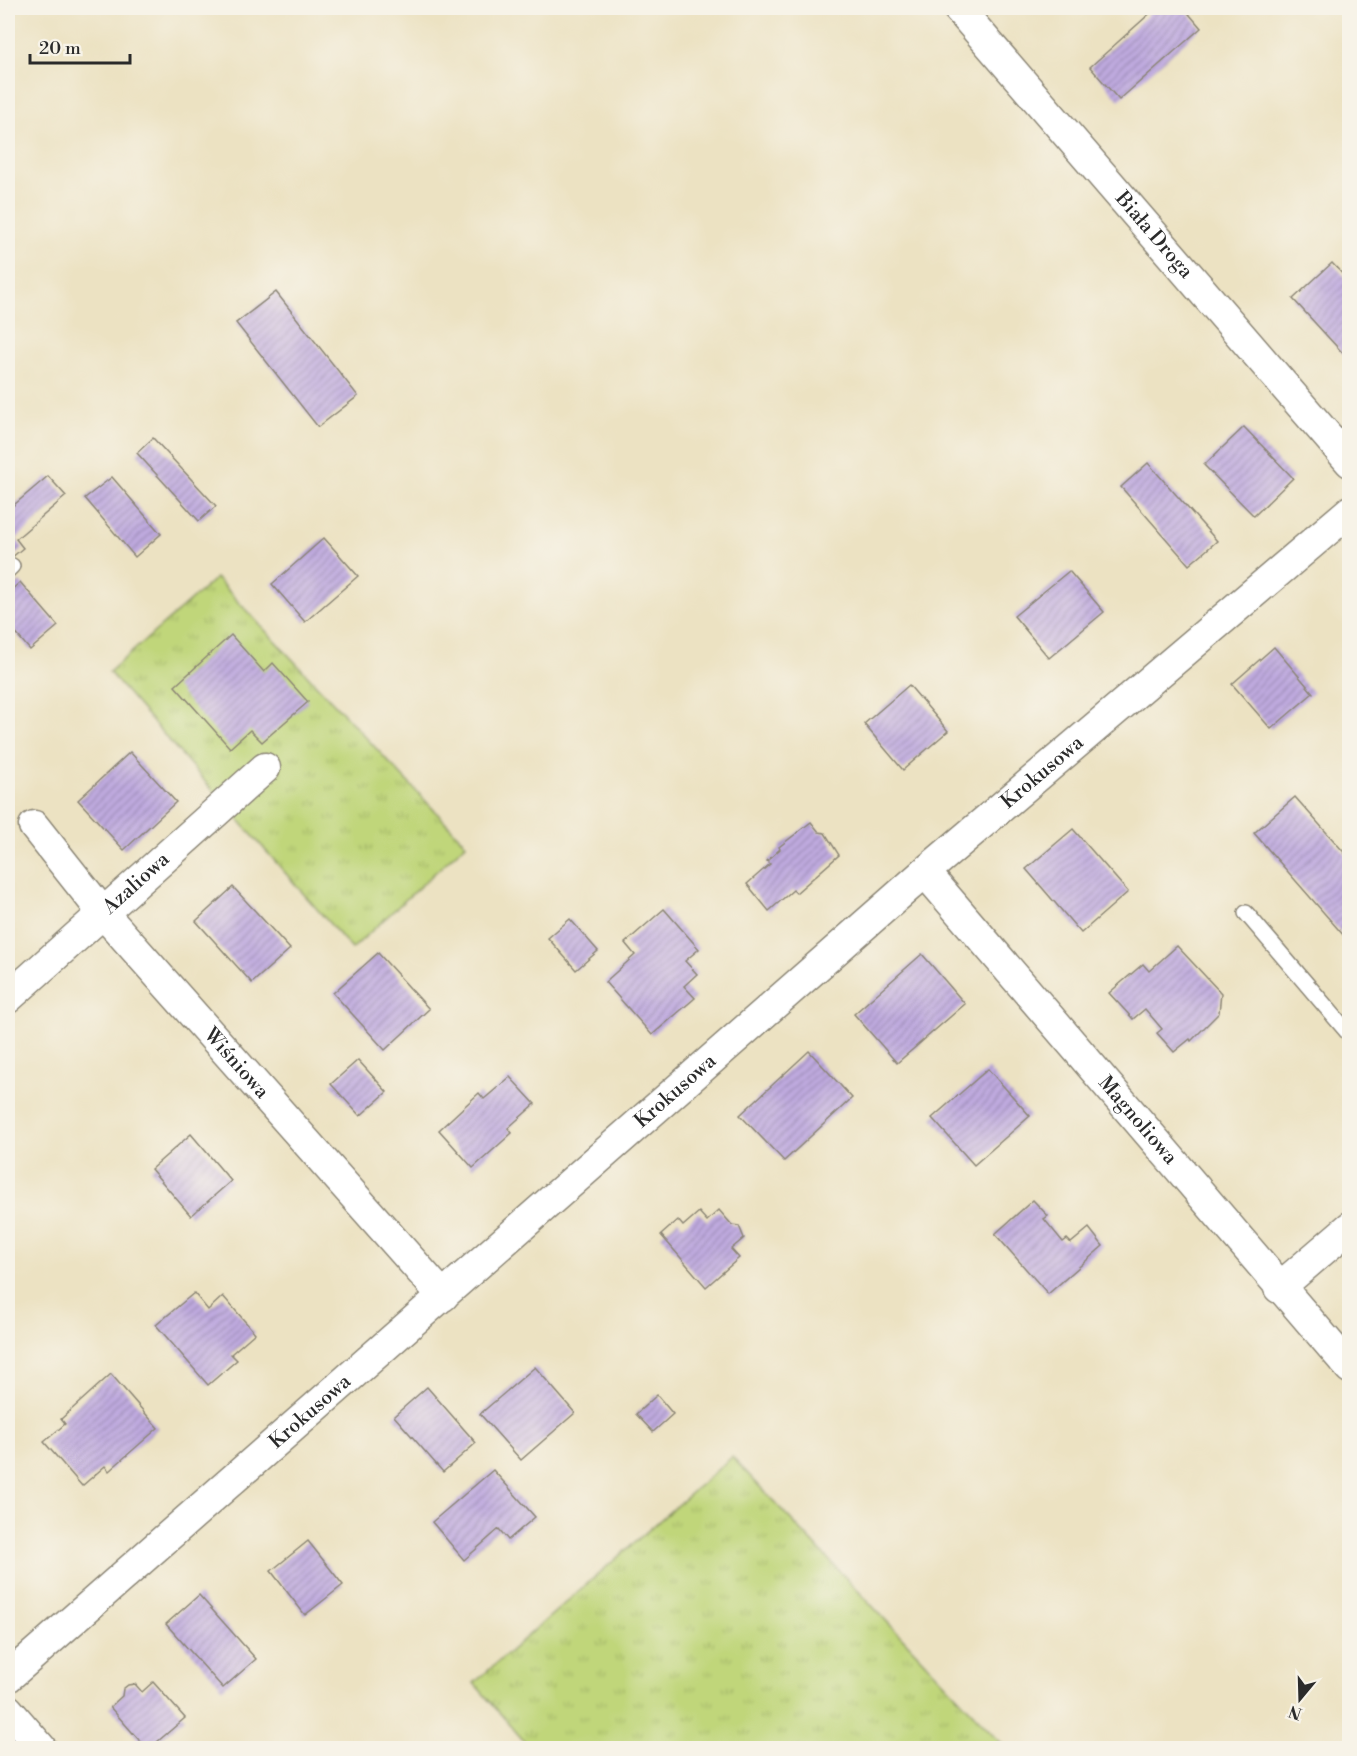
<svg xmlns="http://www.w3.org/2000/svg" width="1357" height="1756" font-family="'Libre Bodoni',serif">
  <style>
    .grass { fill: url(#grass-tufts); stroke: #768052; stroke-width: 1.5 }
    .building { fill: url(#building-hatch) }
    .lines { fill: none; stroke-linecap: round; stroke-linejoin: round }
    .service-casing { stroke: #8c8676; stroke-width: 18 }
    .minor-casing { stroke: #8c8676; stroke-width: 33 }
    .service { stroke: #fff; stroke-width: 15 }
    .minor { stroke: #fff; stroke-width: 30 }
    .labels { text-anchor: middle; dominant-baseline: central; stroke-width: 4.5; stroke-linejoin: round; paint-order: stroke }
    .street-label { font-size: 20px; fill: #2b2b2b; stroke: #f7f3e8 }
  </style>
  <defs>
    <pattern id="grass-tufts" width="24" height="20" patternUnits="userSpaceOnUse" patternTransform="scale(1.5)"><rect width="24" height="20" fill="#c0d67a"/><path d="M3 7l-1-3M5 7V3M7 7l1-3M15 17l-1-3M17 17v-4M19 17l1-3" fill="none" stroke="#a5b86a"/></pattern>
    <pattern id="building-hatch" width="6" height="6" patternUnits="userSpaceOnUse" patternTransform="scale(1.5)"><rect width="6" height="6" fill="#bfaadf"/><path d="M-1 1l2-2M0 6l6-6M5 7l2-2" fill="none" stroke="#9b8bb5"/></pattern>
  </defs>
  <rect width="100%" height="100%" fill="#f7f3e8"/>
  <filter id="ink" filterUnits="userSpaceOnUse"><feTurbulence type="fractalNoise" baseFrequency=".0167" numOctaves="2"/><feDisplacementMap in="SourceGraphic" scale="12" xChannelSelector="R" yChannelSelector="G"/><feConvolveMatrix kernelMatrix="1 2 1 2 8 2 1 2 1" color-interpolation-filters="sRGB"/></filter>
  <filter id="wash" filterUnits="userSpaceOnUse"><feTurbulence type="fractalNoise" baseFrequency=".008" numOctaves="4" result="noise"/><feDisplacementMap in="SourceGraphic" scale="24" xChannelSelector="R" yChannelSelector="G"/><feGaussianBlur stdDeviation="1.35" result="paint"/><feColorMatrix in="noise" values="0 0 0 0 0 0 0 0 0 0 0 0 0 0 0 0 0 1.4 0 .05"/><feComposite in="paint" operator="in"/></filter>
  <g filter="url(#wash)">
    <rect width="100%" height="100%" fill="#ece2c2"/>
    <g class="grass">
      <polygon points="216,578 466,844 352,949 109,672"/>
      <polygon points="732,1457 1006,1748 530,1748 474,1683"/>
    </g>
    <g id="blocks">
      <g class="building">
        <polygon points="1156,8 1184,8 1201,28 1119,100 1090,67"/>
        <polygon points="1332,263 1350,282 1350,361 1293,299"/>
        <polygon points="276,292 358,396 318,427 236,323"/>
        <polygon points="1244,427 1293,478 1254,516 1204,465"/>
        <polygon points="153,438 216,506 199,521 137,453"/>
        <polygon points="1148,463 1217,541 1189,565 1121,487"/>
        <polygon points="48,476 66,496 16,539 23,548 11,558 8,555 8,510"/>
        <polygon points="112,477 161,534 135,557 85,498"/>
        <polygon points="324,538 358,576 305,622 272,584"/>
        <polygon points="1069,571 1104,612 1049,658 1014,616"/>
        <polygon points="20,582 58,626 30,650 8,624 8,593"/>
        <polygon points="231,635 264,672 273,663 308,702 262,742 250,730 230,748 175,686"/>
        <polygon points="1274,647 1313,693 1271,729 1232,684"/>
        <polygon points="909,685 948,731 903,770 864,724"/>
        <polygon points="130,752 176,802 124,850 78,800"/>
        <polygon points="1295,797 1350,859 1350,933 1345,937 1254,833"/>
        <polygon points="811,822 819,832 825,833 839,855 796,893 793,890 769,911 747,884 770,864 767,861 780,849 779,847"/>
        <polygon points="1073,829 1128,892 1081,933 1026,869"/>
        <polygon points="233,887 290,949 252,983 196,921"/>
        <polygon points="664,909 699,949 685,961 697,974 684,986 695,998 652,1035 605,982 635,955 625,943"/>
        <polygon points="570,919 598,951 576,970 548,938"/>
        <polygon points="1177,946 1221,993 1219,1013 1191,1041 1190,1039 1174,1052 1157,1033 1162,1029 1145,1009 1133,1019 1109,993 1143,964 1149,971"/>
        <polygon points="378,953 429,1009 385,1050 333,993"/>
        <polygon points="922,954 965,1004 897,1063 854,1014"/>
        <polygon points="809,1051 852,1098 784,1161 740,1115"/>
        <polygon points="358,1060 387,1092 360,1116 331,1084"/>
        <polygon points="988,1069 1030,1116 974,1165 932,1118"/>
        <polygon points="510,1077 535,1104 508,1128 512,1133 473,1168 439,1130 479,1093 484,1099"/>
        <polygon points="191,1134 231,1181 191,1216 151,1169"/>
        <polygon points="1033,1200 1048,1216 1044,1219 1063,1242 1067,1239 1071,1243 1089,1228 1103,1246 1048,1294 995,1234"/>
        <polygon points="719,1210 732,1225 739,1226 744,1238 731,1249 739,1258 706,1287 661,1235 678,1220 683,1226 699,1212 707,1221"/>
        <polygon points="194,1293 208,1310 223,1296 255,1333 231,1354 237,1360 208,1385 156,1325"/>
        <polygon points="535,1367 575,1413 521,1460 480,1414"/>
        <polygon points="111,1374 158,1428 109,1471 105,1466 82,1486 44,1442 65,1424 61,1419"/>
        <polygon points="427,1387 476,1443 443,1472 394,1416"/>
        <polygon points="657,1395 673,1414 653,1432 636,1414"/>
        <polygon points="493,1470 535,1517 508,1540 499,1529 464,1560 432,1522"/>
        <polygon points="308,1541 343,1585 305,1615 271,1571"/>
        <polygon points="199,1595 256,1659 223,1688 166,1624"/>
        <polygon points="153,1682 185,1718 150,1748 146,1748 110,1707 122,1696 123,1689 128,1685 135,1684 142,1692"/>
      </g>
    </g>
  </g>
  <g filter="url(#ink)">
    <use href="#blocks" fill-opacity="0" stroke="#8c8676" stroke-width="1.5"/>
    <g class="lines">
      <g class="service-casing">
        <g id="service">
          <polyline points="8,570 12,566"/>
          <polyline points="1246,913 1350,1035"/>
        </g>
      </g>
      <g class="minor-casing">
        <g id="minor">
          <path id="s1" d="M 958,8 L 1350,462"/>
          <path id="s2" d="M 34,826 L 103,913 L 443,1296"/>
          <path id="s3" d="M 925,872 L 1350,1368"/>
          <path id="s4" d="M 8,998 L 265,768"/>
          <polyline points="1279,1288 1350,1227"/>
          <path id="s5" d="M 8,1677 L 925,872 L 1350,511"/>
          <polyline points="8,1710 41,1748"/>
        </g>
      </g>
      <use href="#service" class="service"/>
      <use href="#minor" class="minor"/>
    </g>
  </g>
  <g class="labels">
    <g class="street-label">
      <text stroke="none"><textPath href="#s1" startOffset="300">Biała Droga</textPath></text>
      <text stroke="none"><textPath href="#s5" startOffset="1374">Krokusowa</textPath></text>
      <text stroke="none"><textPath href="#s4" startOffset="172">Azaliowa</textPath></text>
      <text stroke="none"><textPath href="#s2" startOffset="312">Wiśniowa</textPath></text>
      <text stroke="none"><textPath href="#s5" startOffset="888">Krokusowa</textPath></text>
      <text stroke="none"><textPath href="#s3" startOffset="327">Magnoliowa</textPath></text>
      <text stroke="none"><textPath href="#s5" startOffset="402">Krokusowa</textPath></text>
    </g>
  </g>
  <rect width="1357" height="1756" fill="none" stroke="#f7f3e8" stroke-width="30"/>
  <g transform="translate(1300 1699) rotate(199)" stroke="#f7f3e8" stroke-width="4.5" paint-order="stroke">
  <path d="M0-4.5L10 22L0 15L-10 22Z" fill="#2b2b2b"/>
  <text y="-9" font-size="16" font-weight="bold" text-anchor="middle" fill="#2b2b2b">N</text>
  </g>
  <path d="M30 54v9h100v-9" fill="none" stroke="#2b2b2b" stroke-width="3"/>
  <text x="39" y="54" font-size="18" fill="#2b2b2b" stroke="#f7f3e8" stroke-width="4.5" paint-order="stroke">20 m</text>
</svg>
